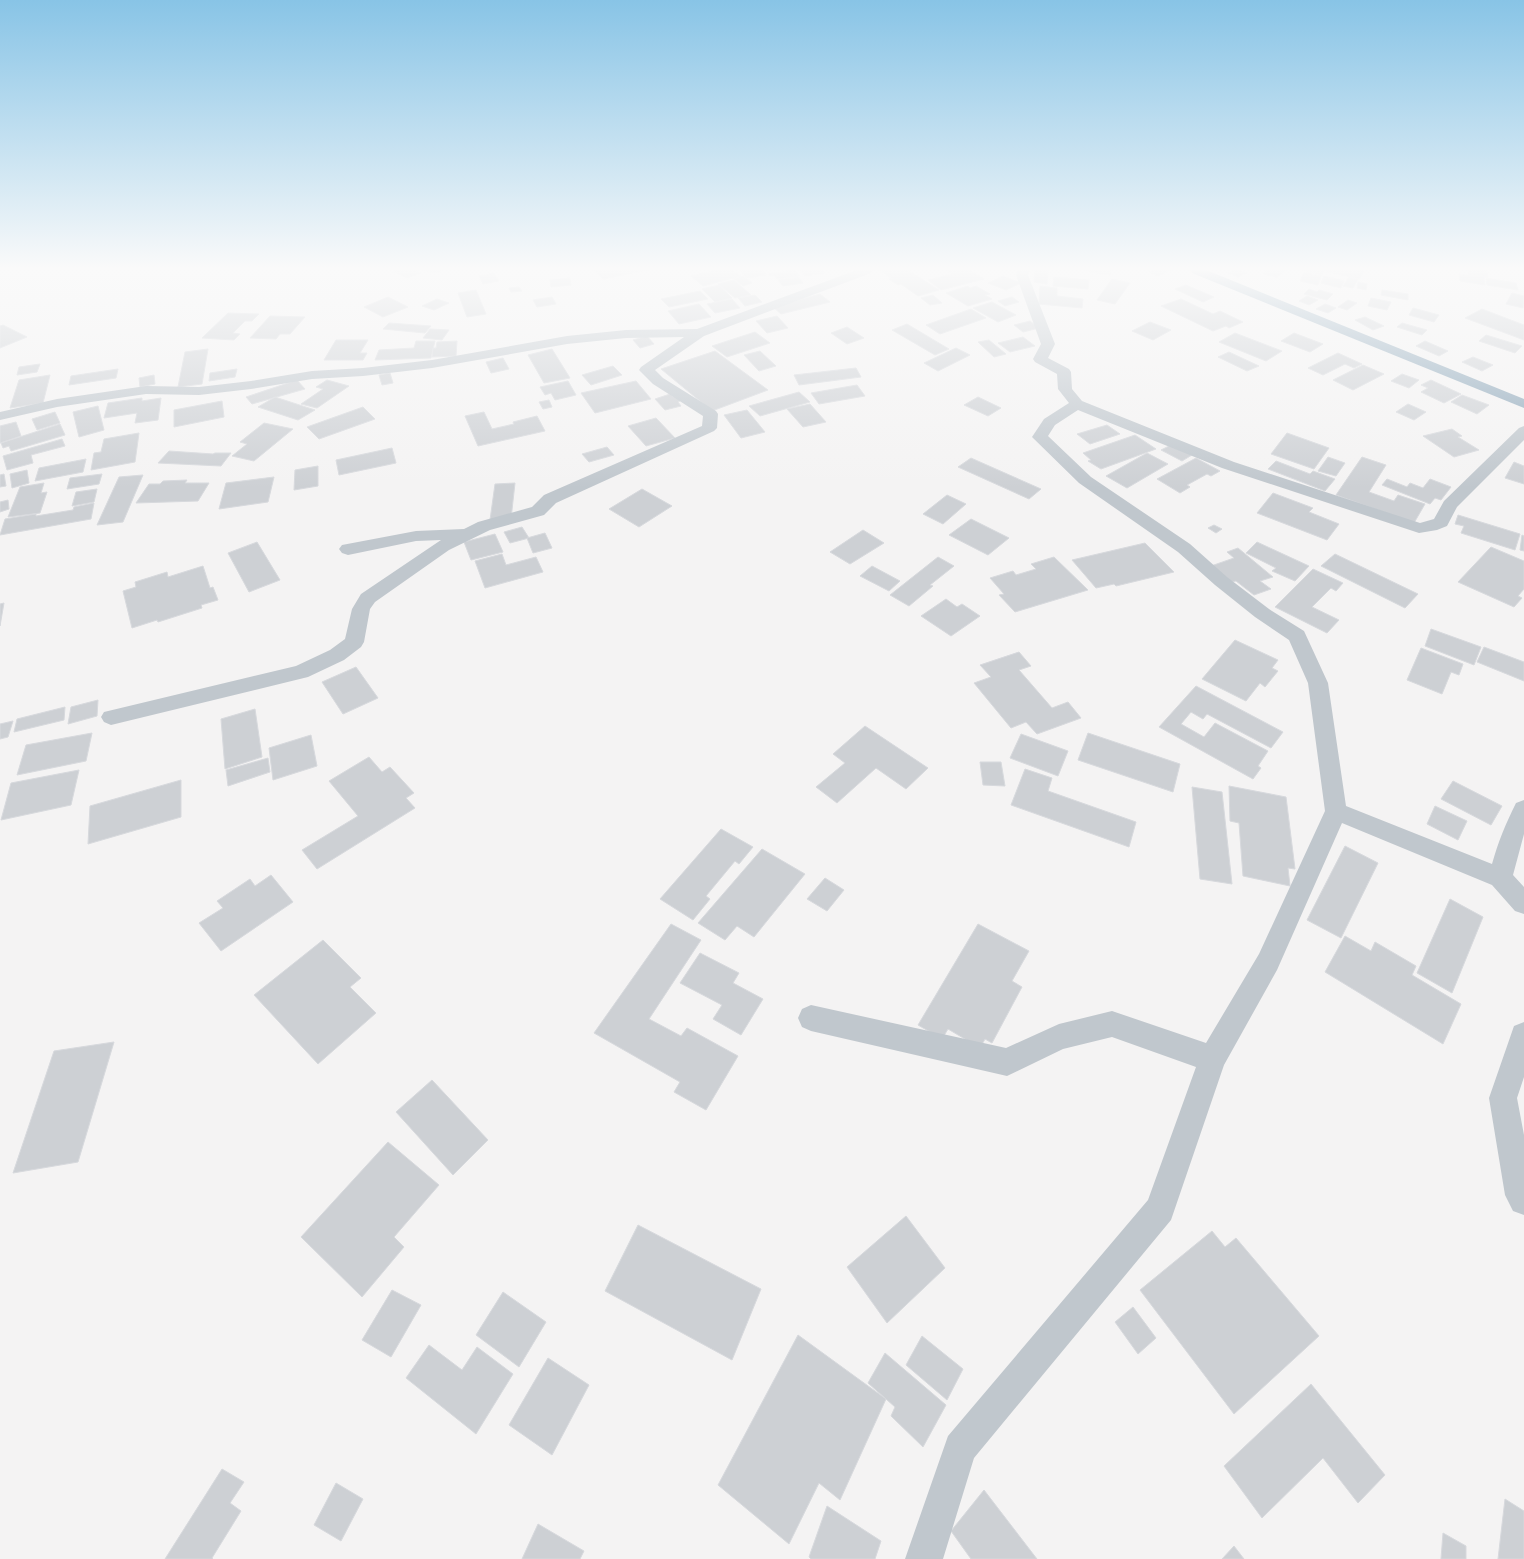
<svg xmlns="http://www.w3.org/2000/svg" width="1524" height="1559" font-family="Raleway,sans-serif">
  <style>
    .building { fill: #cdd0d4; stroke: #d7d9dd }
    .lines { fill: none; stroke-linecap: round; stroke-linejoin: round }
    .minor { fill: #c0c7cd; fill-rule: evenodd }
    .highway { fill: #90a9bb; fill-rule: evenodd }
  </style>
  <rect width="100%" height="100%" fill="#f4f3f3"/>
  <g class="building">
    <polygon points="397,270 415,270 421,273 407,278 393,271"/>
    <polygon points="422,270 443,270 436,273"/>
    <polygon points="594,270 648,270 603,279"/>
    <polygon points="715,270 733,270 741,276 703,286 691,276"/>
    <polygon points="740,270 762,270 766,275 746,278"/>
    <polygon points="794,270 799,276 777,279 774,275 770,276 768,274"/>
    <polygon points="800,270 823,270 825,273 805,276"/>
    <polygon points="880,270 908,270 939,290 918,296 901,284 898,285 889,279 892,279"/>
    <polygon points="946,270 969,270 984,279 941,290 928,280 953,274"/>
    <polygon points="1035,270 1048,270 1047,284 1034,282"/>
    <polygon points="1086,270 1112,270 1110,275 1086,271"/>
    <polygon points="1155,270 1171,270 1158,276 1149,272"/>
    <polygon points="1234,270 1240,270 1247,273 1238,277 1228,273"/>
    <polygon points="1267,270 1285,270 1277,277 1263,274"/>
    <polygon points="1303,270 1358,270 1364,271 1359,279 1324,271 1322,275"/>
    <polygon points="1468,270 1486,270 1488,277 1469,275"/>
    <polygon points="1304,272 1321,276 1318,285 1300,281"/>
    <polygon points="494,273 499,281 483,284 479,276"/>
    <polygon points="1459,274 1484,277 1485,285 1460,281"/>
    <polygon points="743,276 752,283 743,286 734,279"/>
    <polygon points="1003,276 1021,283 1006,290 988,283"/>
    <polygon points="1324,276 1344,281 1341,288 1321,283"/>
    <polygon points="799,277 803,283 783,286 778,280"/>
    <polygon points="1054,277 1089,280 1088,289 1053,286"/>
    <polygon points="1349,277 1358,279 1353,288 1343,286"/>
    <polygon points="570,278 571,285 551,287 550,280"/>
    <polygon points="1486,278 1516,283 1518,290 1487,285"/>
    <polygon points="1112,279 1130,283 1115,304 1097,300"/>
    <polygon points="734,280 751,295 735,298 718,284"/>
    <polygon points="1358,282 1367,284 1366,290 1357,288"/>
    <polygon points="719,285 732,298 715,302 702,289"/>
    <polygon points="1186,285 1214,297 1203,302 1175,289"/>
    <polygon points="968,286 970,288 976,286 990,294 985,295 992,299 968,306 946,293"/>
    <polygon points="1040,286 1057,288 1057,296 1083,299 1082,308 1039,304"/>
    <polygon points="519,287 522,291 511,292 509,288"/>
    <polygon points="1309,289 1317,292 1319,290 1333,294 1327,300 1304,294"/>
    <polygon points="476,290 486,314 467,317 458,293"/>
    <polygon points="1382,290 1408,294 1408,300 1381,295"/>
    <polygon points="700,291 708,299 669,307 661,299"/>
    <polygon points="1512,293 1524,296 1523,308 1506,304"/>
    <polygon points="820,294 830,302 781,314 773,307"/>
    <polygon points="755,295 762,302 745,306 738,298"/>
    <polygon points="933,295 942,303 930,305 921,298"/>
    <polygon points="1307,296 1318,300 1309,305 1299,301"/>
    <polygon points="388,297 408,307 383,317 364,307"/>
    <polygon points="552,297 556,304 537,307 533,300"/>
    <polygon points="1012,297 1019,302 1005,306 998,301"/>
    <polygon points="1371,298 1391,302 1387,310 1368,306"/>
    <polygon points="437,299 449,303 434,310 422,306"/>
    <polygon points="732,299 740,308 715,313 707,304"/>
    <polygon points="1181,299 1213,314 1220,311 1243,322 1229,328 1226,326 1213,331 1161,306"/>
    <polygon points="1348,300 1357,303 1347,310 1338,307"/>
    <polygon points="992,302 1016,315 998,322 973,308"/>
    <polygon points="699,304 711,317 679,324 668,311"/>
    <polygon points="1325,304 1336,308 1328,313 1316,309"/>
    <polygon points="1413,308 1439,315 1434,322 1409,315"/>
    <polygon points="971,309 986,318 940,334 926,325"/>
    <polygon points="1482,309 1524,325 1524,340 1465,318"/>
    <polygon points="228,313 259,314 252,321 245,321 233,333 240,334 234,340 202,338"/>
    <polygon points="270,316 305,317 290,334 280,334 276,339 250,338"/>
    <polygon points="777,316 788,328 767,333 756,321"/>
    <polygon points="1365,317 1384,326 1373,330 1355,320"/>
    <polygon points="1030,321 1039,328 1023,332 1014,325"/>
    <polygon points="1150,322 1171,330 1153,340 1132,331"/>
    <polygon points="389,323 431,326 425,333 383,329"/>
    <polygon points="1402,323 1427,330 1422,335 1397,327"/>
    <polygon points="907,324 949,349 935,355 892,330"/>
    <polygon points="3,325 27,337 0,348 0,326"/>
    <polygon points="847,327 864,338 847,344 831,333"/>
    <polygon points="430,329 449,330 442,340 423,338"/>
    <polygon points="755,332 770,343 727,357 712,346"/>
    <polygon points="1235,333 1282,351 1266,361 1219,342"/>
    <polygon points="1294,333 1323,344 1310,352 1281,341"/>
    <polygon points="1486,335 1522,346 1515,353 1479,341"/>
    <polygon points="647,336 654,344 640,348 633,340"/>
    <polygon points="1023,337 1035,346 1010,352 998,343"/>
    <polygon points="336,340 368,340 360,353 367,353 363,360 324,360"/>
    <polygon points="989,340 1006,354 994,357 978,342"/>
    <polygon points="416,341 435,341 431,358 375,360 379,350 414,348"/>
    <polygon points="457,341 456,356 432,357 433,348 436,348 437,342"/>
    <polygon points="1425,341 1448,351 1439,356 1416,346"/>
    <polygon points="956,348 970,355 938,371 924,363"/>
    <polygon points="208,349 202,384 178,387 185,352"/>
    <polygon points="552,349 570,378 544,383 528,355"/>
    <polygon points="715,351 768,390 712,411 661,369"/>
    <polygon points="760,351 776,366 759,371 744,355"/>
    <polygon points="1229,352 1259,366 1247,371 1218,357"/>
    <polygon points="1338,353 1362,364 1354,368 1345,364 1323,375 1308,368"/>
    <polygon points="1473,357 1493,365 1482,371 1462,362"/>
    <polygon points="503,358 509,369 491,373 486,362"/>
    <polygon points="40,364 37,372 17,375 19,367"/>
    <polygon points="1363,365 1384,374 1353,390 1333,380"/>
    <polygon points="613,366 622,375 591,385 582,375"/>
    <polygon points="856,368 861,377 799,385 794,375"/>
    <polygon points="118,369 116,378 69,385 71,376"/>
    <polygon points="237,369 235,377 209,381 210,373"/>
    <polygon points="390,373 393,383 382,385 379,375"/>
    <polygon points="1402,374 1419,380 1409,388 1391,381"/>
    <polygon points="50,375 43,403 10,408 19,380"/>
    <polygon points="154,375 155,384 140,387 139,378"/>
    <polygon points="297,380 305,389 252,404 246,397"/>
    <polygon points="327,380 349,386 317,408 301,404 323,389 316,387"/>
    <polygon points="1431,380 1461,394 1444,403 1421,392 1428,388 1421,385"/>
    <polygon points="568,381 576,395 555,400 551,393 545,395 540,387"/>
    <polygon points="636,381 651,399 595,413 581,393"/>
    <polygon points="857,385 865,396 819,404 811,393"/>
    <polygon points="799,392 810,402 760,416 749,406"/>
    <polygon points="670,394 673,397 676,396 680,401 678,402 681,406 665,410 655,399"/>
    <polygon points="1462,395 1489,405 1477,414 1451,402"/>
    <polygon points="275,397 315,410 298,420 258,407"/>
    <polygon points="978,397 1001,408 988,416 964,405"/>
    <polygon points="142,398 142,401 161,398 158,420 135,423 137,413 104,418 108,403"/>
    <polygon points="549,400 552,407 543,409 539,402"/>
    <polygon points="222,401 224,417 174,427 174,410"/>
    <polygon points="810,404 826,422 803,427 787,409"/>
    <polygon points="1408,404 1426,412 1414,420 1396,412"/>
    <polygon points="98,406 104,430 79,437 73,412"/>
    <polygon points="363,407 375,419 319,439 307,427"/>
    <polygon points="747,410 765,432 741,438 724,415"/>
    <polygon points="55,412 60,423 37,430 32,419"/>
    <polygon points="484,412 492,429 514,424 513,422 537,416 545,431 478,446 465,416"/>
    <polygon points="656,418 675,438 646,446 628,426"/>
    <polygon points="16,422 21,436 0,443 0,426"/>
    <polygon points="264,423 293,429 254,461 232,456 247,444 240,442"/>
    <polygon points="60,424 65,435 11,451 9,446 3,448 1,443"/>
    <polygon points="1107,425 1120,434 1090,444 1077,434"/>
    <polygon points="1452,429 1462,436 1458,437 1479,450 1454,457 1423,436"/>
    <polygon points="139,433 135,462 91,470 94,453 101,452 104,439"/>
    <polygon points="1287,433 1329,448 1314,469 1271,454"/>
    <polygon points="1135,435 1156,449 1101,469 1088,461 1091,460 1083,453"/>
    <polygon points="62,439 65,446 31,455 33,463 7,470 3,456"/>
    <polygon points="1171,445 1192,455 1182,461 1161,450"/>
    <polygon points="607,447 614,455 589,462 582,454"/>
    <polygon points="392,448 396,463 339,475 336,460"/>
    <polygon points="169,451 213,454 215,453 231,453 221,466 158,463"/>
    <polygon points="1147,453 1168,464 1127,488 1106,476"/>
    <polygon points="1328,457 1345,463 1336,476 1318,471"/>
    <polygon points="1362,457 1386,465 1369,492 1394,501 1398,495 1425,504 1414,523 1336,495"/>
    <polygon points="971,458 1041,489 1029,499 958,467"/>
    <polygon points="1196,458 1220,471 1211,476 1207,474 1187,485 1190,487 1180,493 1157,479"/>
    <polygon points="86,459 83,472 35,481 39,468"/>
    <polygon points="1276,461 1310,474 1313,471 1335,479 1325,491 1268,469"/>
    <polygon points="1514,462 1524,466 1524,484 1505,478"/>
    <polygon points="318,466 318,486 294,490 295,470"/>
    <polygon points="27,470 29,483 12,488 10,474"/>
    <polygon points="4,474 6,486 0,487 0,475"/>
    <polygon points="102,474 99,484 67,489 70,478"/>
    <polygon points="143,475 123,522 97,525 119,477"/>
    <polygon points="274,477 268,502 219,509 226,483"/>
    <polygon points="1387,479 1407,487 1410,483 1423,488 1430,479 1451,487 1441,500 1435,498 1430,504 1382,485"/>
    <polygon points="187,480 185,483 209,483 198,501 136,503 149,484 160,484 163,481"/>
    <polygon points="44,483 41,493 47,492 40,513 8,517 20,487"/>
    <polygon points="515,483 511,519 490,520 495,484"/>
    <polygon points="97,489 94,502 72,506 76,492"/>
    <polygon points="642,489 672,506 639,527 609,509"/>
    <polygon points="1273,493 1313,508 1309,512 1339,524 1327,540 1257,513"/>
    <polygon points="947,495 966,504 943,524 923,514"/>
    <polygon points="8,500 9,509 0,512 0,502"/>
    <polygon points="94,503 91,519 0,535 5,519 36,514 36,516 73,510 74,507"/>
    <polygon points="1458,515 1520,534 1515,550 1461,533 1464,526 1455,524"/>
    <polygon points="971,519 1009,538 988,555 949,535"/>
    <polygon points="1214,525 1222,529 1216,533 1208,528"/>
    <polygon points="522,527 529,538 510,543 504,532"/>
    <polygon points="863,530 884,543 850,564 830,552"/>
    <polygon points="545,533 552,548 533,553 527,538"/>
    <polygon points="495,534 503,552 471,560 464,542"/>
    <polygon points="1522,535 1524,536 1524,551 1520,550"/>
    <polygon points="257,542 280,580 249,592 228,553"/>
    <polygon points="1257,542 1309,566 1295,581 1272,571 1276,568 1246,553"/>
    <polygon points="1145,543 1174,572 1116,586 1114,584 1096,588 1072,560"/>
    <polygon points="1491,547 1524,561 1524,589 1518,596 1522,598 1514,607 1458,582"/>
    <polygon points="1238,548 1273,577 1260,581 1271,589 1254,595 1236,581 1231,582 1211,566 1234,558 1227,552"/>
    <polygon points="502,554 506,565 536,557 543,572 485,588 475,561"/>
    <polygon points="1335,554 1418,594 1405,608 1321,566"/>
    <polygon points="938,557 954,566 930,585 933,586 909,606 890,595"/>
    <polygon points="1054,557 1088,590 1015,612 999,595 1004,594 990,578 1013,571 1016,575 1036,569 1031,564"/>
    <polygon points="203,566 210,588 213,587 218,600 201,605 202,608 158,622 157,620 132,628 123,591 136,587 135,582 167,572 168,577"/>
    <polygon points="872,566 900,581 889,591 860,576"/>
    <polygon points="1313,569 1343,583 1336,591 1331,588 1312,607 1339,620 1327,633 1275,607"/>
    <polygon points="946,599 957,607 962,604 980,616 951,636 921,616"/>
    <polygon points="4,603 0,626 0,604"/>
    <polygon points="1431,629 1481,647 1474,665 1425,646"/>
    <polygon points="1235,640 1278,660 1272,668 1278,671 1265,687 1260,683 1246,701 1202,679"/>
    <polygon points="1484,647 1524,662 1524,681 1477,662"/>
    <polygon points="1421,648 1463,664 1459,675 1451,672 1442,694 1407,680"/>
    <polygon points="1019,652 1031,666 1019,670 1052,708 1068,702 1081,718 1037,734 1026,722 1011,728 974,683 991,677 980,665"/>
    <polygon points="356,667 378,698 343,714 322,682"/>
    <polygon points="1196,686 1283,732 1271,748 1207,714 1203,719 1191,712 1181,724 1204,737 1215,723 1268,751 1258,766 1261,768 1253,779 1159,727"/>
    <polygon points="98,700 97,716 68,724 71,707"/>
    <polygon points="65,707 64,720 14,732 17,719"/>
    <polygon points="255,709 262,757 225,769 221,719"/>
    <polygon points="13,721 8,737 0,739 0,724"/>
    <polygon points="865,726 928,768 906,789 876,768 837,803 816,787 845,763 833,754"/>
    <polygon points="92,733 86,761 17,775 26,745"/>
    <polygon points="1088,733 1180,764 1173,792 1078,760"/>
    <polygon points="1021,734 1068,751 1058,776 1010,758"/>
    <polygon points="311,735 317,766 273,780 269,748"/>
    <polygon points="369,757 382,772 390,767 414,793 406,798 415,808 317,869 302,850 358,816 329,781"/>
    <polygon points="268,758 270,772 228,786 226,770"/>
    <polygon points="980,762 1001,762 1005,786 983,785"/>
    <polygon points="1025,769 1052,778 1048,791 1136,822 1129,847 1011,805"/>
    <polygon points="79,770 71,805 1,820 11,783"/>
    <polygon points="181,780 181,817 88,844 90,806"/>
    <polygon points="1453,781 1502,806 1491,825 1441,799"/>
    <polygon points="1229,786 1286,797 1295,869 1288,868 1290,886 1243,876 1239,823 1230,821"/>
    <polygon points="1192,787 1222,792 1232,884 1200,879"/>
    <polygon points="1435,806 1467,821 1458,840 1427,824"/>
    <polygon points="721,829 753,847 739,864 735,861 706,896 710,899 693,920 660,899"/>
    <polygon points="1345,846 1378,863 1341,938 1307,920"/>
    <polygon points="762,849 805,874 754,937 737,926 725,940 698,923"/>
    <polygon points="271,875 293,902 221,951 199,923 223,908 217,901 250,879 255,886"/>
    <polygon points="825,878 844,890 827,911 807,899"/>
    <polygon points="1450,899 1483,917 1452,993 1417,973"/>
    <polygon points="671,924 701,940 649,1019 681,1036 687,1028 738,1056 706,1110 674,1092 680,1082 594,1033"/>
    <polygon points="978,924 1029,951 1012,981 1022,987 992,1043 985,1039 980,1048 948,1029 942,1039 918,1025"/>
    <polygon points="1345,936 1371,951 1375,942 1416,966 1412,975 1461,1004 1443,1044 1325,972"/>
    <polygon points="323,940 361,978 350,987 376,1013 318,1064 254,995"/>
    <polygon points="700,953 739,973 733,983 763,999 741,1035 713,1019 722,1005 680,983"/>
    <polygon points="114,1042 78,1162 13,1173 54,1051"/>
    <polygon points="432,1080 488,1140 453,1175 396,1112"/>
    <polygon points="388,1142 439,1185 394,1237 404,1247 362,1297 301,1237"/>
    <polygon points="906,1216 945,1268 887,1323 847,1267"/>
    <polygon points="638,1225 761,1289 732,1360 605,1291"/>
    <polygon points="1212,1231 1225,1247 1236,1238 1319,1336 1234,1414 1140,1290"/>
    <polygon points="392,1290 421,1305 391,1357 362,1340"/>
    <polygon points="503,1292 546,1322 519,1367 476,1335"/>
    <polygon points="1133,1307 1156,1338 1138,1354 1115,1322"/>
    <polygon points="798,1335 886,1399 840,1500 819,1483 789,1544 718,1485"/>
    <polygon points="922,1336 963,1369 947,1400 906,1365"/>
    <polygon points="429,1345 462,1370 477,1347 513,1374 476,1434 406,1378"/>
    <polygon points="885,1353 946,1405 923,1447 891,1416 895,1407 868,1383"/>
    <polygon points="548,1358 589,1385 552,1455 509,1425"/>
    <polygon points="1311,1384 1385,1475 1358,1503 1323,1458 1262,1518 1224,1466"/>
    <polygon points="222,1469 244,1482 230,1503 241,1511 212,1558 213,1559 165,1559"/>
    <polygon points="336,1483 363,1499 341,1541 314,1525"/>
    <polygon points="984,1490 1037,1559 971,1559 951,1531"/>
    <polygon points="1505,1499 1524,1511 1524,1559 1498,1559"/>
    <polygon points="827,1506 881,1541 875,1559 811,1559 809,1557"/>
    <polygon points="538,1524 584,1551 580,1559 522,1559"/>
    <polygon points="1443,1533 1466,1546 1466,1559 1441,1559"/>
    <polygon points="1234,1546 1244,1559 1222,1559"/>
  </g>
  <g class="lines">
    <g class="minor">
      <polygon points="857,270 873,270 871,273 704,336 655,370 663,378 716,411 718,414 717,428 714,431 556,503 544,515 490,530 449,550 375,602 370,609 364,642 361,647 344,660 308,677 111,725 104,722 101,717 104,712 296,666 330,650 345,639 352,609 361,594 441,540 416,541 348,555 342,553 339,549 342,545 416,531 464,529 478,522 532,507 544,495 702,426 703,416 653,384 639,370 641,367 684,337 626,338 567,344 432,368 363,376 312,379 251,389 199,395 146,394 57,407 0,420 0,412 57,399 146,386 199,387 251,381 312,371 363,368 432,360 567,336 626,330 697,329"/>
      <path d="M 1018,270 L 1030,270 L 1028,275 L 1055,344 L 1048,358 L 1069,369 L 1071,372 L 1072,389 L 1082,401 L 1234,462 L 1420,523 L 1434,519 L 1444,501 L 1519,428 L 1524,426 L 1524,440 L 1457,507 L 1447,526 L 1437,530 L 1419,533 L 1222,468 L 1078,410 L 1055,425 L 1048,436 L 1091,477 L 1190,544 L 1227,577 L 1269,609 L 1304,631 L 1328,683 L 1346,806 L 1492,864 C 1498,842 1506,823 1516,803 L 1524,800 L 1524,834 L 1513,875 L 1524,887 L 1524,914 L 1515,911 L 1492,885 L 1342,823 L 1277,970 L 1224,1065 L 1171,1220 L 974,1458 L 943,1559 L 905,1559 L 948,1436 L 1148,1200 L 1196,1067 L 1112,1037 L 1063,1049 L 1007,1076 L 811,1031 L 802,1027 L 798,1018 L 802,1009 L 811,1005 L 1006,1048 L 1059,1024 L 1112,1011 L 1206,1043 L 1259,954 L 1325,811 L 1308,683 L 1289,640 L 1255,617 L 1215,585 L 1178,552 L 1079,483 L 1032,437 L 1044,419 L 1069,403 L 1058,389 L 1057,374 L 1035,362 L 1033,359 L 1041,344 L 1016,275 Z"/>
      <polygon points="1524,1022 1524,1077 1517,1098 1524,1135 1524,1215 1513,1211 1505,1195 1489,1098 1514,1026"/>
    </g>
    <polygon class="highway" points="1190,270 1206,270 1524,399 1524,408 1192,273"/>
  </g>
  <linearGradient id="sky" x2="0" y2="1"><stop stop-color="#88c4e6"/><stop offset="0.55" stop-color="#fafafa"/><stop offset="1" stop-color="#fafafa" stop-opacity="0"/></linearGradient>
  <rect width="1524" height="488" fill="url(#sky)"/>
</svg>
